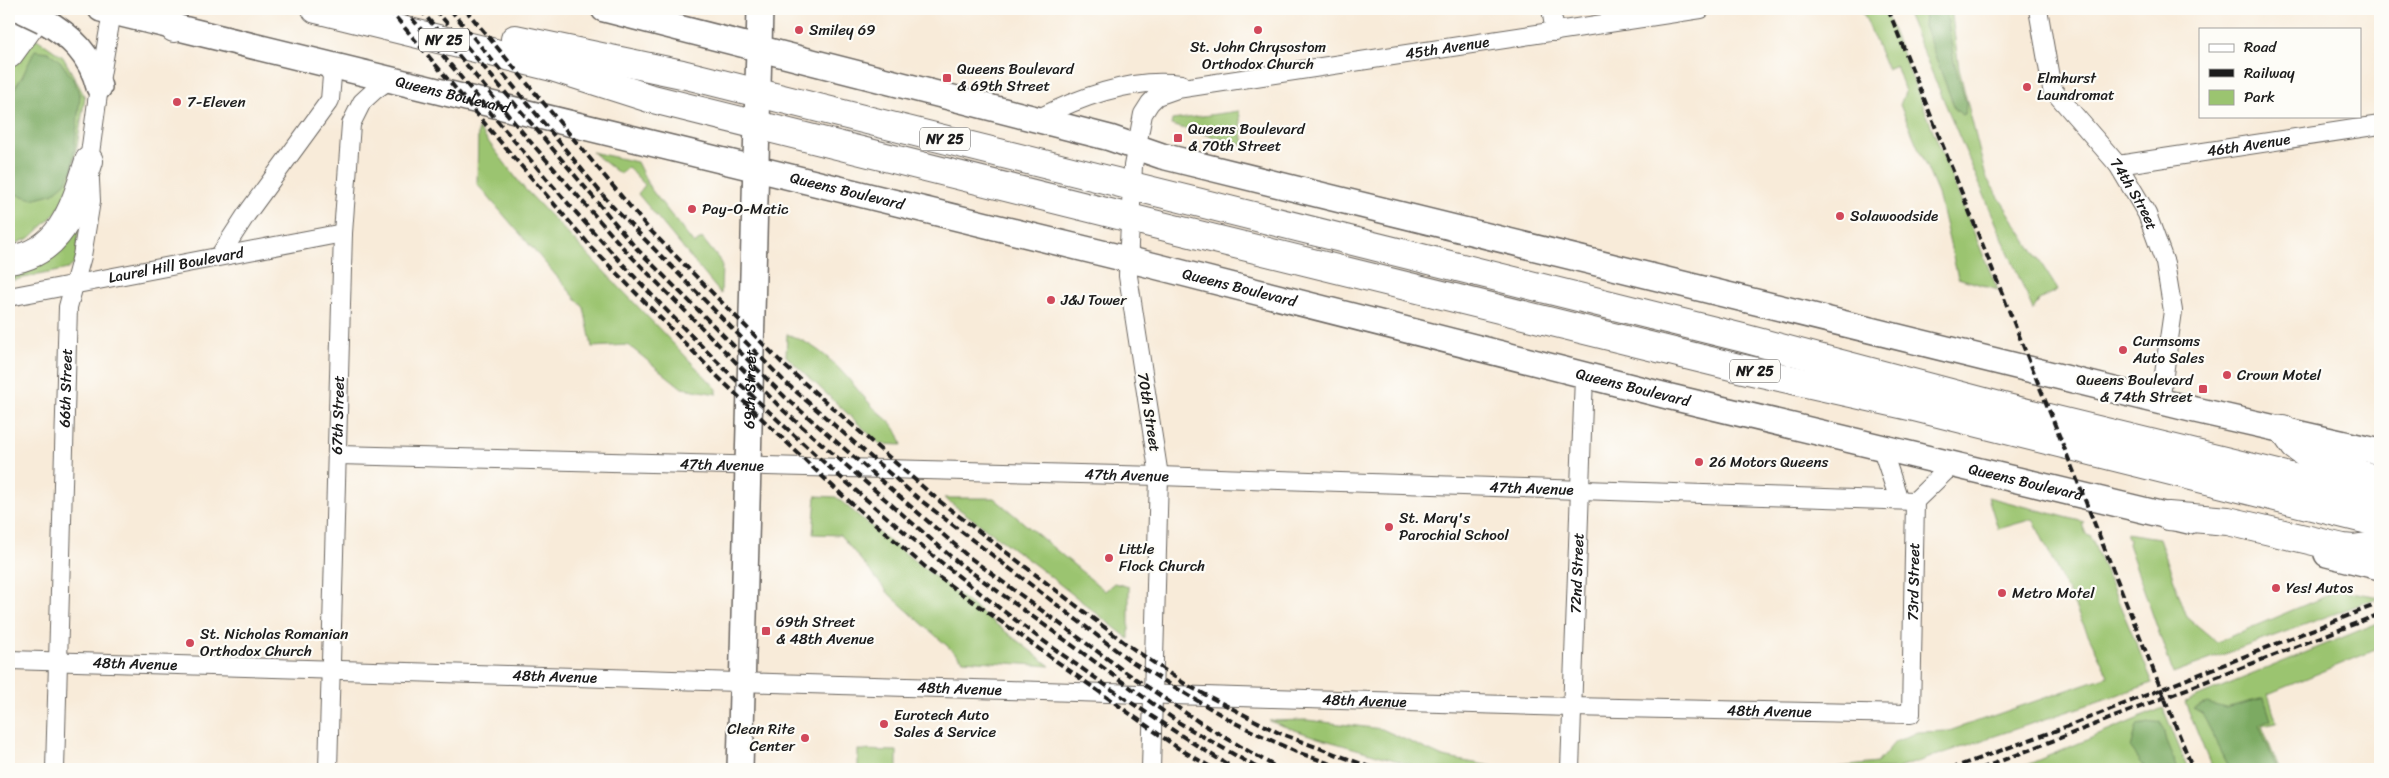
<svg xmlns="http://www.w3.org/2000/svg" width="2389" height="778" font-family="Sriracha,sans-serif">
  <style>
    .green { fill: #9bc470; stroke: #5c7046 }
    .forest { fill: #7caa62; stroke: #4c633f }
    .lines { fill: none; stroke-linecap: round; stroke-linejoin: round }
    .street-casing { stroke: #69645e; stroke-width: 20 }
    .secondary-casing { stroke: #69645e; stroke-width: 28 }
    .primary-casing { stroke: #69645e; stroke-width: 30 }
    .highway-casing { stroke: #69645e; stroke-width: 30 }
    .street { stroke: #fff; stroke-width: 18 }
    .secondary { stroke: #fff; stroke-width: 25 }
    .primary { stroke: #fff; stroke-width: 28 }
    .highway { stroke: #fff; stroke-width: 28 }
    .rail { stroke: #1c1c1c; stroke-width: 4; stroke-dasharray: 8 4; stroke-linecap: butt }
    .secondary-bridge-casing { stroke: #69645e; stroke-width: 28; stroke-linecap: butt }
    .secondary-bridge { stroke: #fff; stroke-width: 25 }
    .poi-dot { fill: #d1495b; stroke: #fdfcf7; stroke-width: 2 }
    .labels { text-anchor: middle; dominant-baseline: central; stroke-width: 4.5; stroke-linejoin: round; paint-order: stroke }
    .shield { fill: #fdfcf7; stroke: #605f5e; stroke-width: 1 }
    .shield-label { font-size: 14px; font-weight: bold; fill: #1c1c1c }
    .poi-label { font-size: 15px; fill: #1c1c1c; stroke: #fdfcf7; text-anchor: start }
    .street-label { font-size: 15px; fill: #1c1c1c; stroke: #fdfcf7 }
  </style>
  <rect width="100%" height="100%" fill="#fdfcf7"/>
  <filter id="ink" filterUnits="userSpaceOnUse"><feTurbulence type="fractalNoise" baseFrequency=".02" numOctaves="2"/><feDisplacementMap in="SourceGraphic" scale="10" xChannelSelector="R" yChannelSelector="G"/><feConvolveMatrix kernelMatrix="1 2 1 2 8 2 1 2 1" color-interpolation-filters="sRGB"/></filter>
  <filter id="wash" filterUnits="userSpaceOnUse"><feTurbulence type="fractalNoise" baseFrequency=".0096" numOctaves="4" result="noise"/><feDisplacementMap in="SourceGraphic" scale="20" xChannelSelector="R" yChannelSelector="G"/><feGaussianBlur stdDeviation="1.12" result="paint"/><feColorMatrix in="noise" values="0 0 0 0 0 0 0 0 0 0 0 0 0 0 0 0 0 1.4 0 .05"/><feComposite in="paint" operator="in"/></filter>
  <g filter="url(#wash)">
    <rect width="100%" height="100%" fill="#f8ebd9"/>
    <g class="green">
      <path d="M 1884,9 C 1923,102 1958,197 1998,290 L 1958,278 L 1938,194 L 1900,105 L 1905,92 L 1896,65 L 1887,69 L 1863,12 Z"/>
      <polygon points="1905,9 1951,9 1959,69 1986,177 2058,290 2039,300 2033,310"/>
      <polygon points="31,35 63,57 85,97 71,183 57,212 30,238 9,246 9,69"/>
      <polygon points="1239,111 1244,145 1171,125 1172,120"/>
      <polygon points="478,128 523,187 717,389 717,394 682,388 628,345 592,347 584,308 477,184"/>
      <polygon points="592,152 637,162 650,188 694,244 702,238 722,263 721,294 638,194 645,185 628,167 620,174"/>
      <polygon points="79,219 76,262 68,269 9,281 9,268"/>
      <path d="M 787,334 C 828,349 844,375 872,406 C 887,421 896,423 902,445 L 880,444 L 786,356 Z"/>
      <polygon points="816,496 836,497 884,537 1050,666 963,660 890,595 840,535 813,534"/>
      <polygon points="1988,497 2084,522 2082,524 2086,534 2090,535 2153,683 1896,769 1822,769 1877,763 1895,742 1917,732 1949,731 2108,676 2033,519 1998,529"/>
      <polygon points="944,498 994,498 1105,591 1114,583 1129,587 1129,639 1038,567"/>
      <polygon points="2126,533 2159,538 2187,617 2217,642 2340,590 2380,597 2173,673 2128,544 2129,540"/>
      <polygon points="2380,622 2380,648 2268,694 2277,723 2262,726 2279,769 2212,769 2185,702"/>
      <polygon points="2163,708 2188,769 2017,769"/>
      <polygon points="1307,720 1382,729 1443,757 1506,769 1426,769 1318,738 1269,721"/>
      <polygon points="858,750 897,751 897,769 858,769"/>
    </g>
    <g class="forest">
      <polygon points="1930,9 1942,9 1947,15 1954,62 1966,103 1965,114 1962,115 1955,109 1924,26 1925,13"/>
      <polygon points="35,50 48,52 60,61 75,82 80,96 72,170 65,183 52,194 32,199 9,192 9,96 22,77"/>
      <polygon points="2264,698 2271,720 2259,725 2277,769 2230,769 2202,713 2193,708 2207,703 2225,708"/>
      <polygon points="2161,721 2166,741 2178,769 2146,769 2131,749 2137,725"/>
    </g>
  </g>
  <g filter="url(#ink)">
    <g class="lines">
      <g class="street-casing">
        <g id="street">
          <polyline points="1551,9 1555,32"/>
          <path id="s1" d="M 2038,9 L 2052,89 L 2118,165 L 2147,214 L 2165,263 L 2173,311 L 2160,402"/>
          <path d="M 1037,119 C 1080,97 1132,77 1181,84"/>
          <path id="s2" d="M 2118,165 L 2380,125"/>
          <polyline points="220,255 246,215 330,100 332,76 326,65"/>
          <path id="s3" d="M 9,297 L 343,233"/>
          <polyline points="1882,449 1899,500"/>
          <path id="s4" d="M 338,455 L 1159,476 L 1915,501"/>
          <path id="s5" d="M 9,660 L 1571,707 L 1911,714 L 1915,501 L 1951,466"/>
          <path id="s6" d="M 55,769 L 68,307 L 82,256 L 91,201 L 89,161 L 99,87 L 112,12"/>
          <path id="s7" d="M 328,769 L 343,233 L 351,124 L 362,102 L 375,90 L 392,78"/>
          <path id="s8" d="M 1151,769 L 1159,476 L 1128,276 L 1129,244 L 1133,166 L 1143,114 L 1150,103 L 1157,96 L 1177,89 L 1701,9"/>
          <path id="s9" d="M 1570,769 L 1584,376"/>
        </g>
      </g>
      <g class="secondary-casing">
        <g id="secondary">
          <path id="s10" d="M 101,9 L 1151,265 L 1667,396 L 2189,521"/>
          <polyline points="604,9 1110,138 1162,156 2191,409 2380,452"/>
          <path d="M 43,20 C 71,36 91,55 99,87"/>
          <polyline points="2327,554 2380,567"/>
          <path id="s11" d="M 740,769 L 760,9"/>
        </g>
      </g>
      <g class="primary-casing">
        <g id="primary">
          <polyline points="157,9 174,28"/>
          <polyline points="316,9 552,67 649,98 1154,224 1739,368 1910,406 2380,523"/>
          <polyline points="515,39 682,74 1743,338 2007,408 2380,499"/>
          <polyline points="2283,429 2295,446 2310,457 2380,481"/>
          <polyline points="2168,516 2228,521 2343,548 2353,549 2380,545"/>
        </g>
      </g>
      <g class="highway-casing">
        <g id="highway">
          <polyline points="9,54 42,9"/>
          <path d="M 9,260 C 63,253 75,204 89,161"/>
        </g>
      </g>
      <use href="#street" class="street"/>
      <use href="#secondary" class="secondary"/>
      <use href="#primary" class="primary"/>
      <use href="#highway" class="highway"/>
      <g class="rail">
        <polyline points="389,9 491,131 593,249 718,377 843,496 930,571 1178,748 1214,769"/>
        <path d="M 404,9 C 471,89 537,170 607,247 C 792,449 1001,627 1235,769"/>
        <polyline points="420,9 528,139 626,251 784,411 956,561 1178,722 1259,769"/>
        <polyline points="435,9 636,248 785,397 969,557 1124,671 1199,722 1279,769"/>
        <polyline points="450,9 611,205 785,382 919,499 1129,660 1235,723 1294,751 1345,769"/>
        <polyline points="465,9 648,228 786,367 938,500 1129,646 1185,684 1279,733 1375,769"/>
        <polyline points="1888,9 2193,769"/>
        <polyline points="1950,769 2068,726 2380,603"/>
        <polyline points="1980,769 2380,614"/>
      </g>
      <g class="secondary-bridge-casing">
        <polyline id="secondary-bridge" points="20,9 43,20"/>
      </g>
      <use href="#secondary-bridge" class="secondary-bridge"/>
    </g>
  </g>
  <g class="poi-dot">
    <circle cx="799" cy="30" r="5"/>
    <circle cx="1258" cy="30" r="5"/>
    <rect x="942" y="73" width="10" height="10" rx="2.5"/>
    <circle cx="2027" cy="87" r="5"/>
    <circle cx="177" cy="102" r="5"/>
    <rect x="1173" y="133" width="10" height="10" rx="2.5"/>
    <circle cx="692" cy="209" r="5"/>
    <circle cx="1840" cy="216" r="5"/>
    <circle cx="1051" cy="300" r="5"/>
    <circle cx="2123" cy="350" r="5"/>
    <circle cx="2227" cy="375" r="5"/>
    <rect x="2198" y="384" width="10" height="10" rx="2.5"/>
    <circle cx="1699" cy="462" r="5"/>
    <circle cx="1389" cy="527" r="5"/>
    <circle cx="1109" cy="558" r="5"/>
    <circle cx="2276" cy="588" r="5"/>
    <circle cx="2002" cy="593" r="5"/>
    <rect x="761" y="626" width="10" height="10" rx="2.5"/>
    <circle cx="190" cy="643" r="5"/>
    <circle cx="884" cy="724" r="5"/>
    <circle cx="805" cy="738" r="5"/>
  </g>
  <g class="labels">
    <g class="shield">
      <rect x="419" y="28.5" width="50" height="23" rx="4"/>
      <rect x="920" y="127.5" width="50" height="23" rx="4"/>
      <rect x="1730" y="359.5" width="50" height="23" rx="4"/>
    </g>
    <g class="shield-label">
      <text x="444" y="40">NY 25</text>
      <text x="945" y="139">NY 25</text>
      <text x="1755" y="371">NY 25</text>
    </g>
    <g class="poi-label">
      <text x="809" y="30">Smiley 69</text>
      <text x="1258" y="47" text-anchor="middle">St. John Chrysostom<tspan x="1258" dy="17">Orthodox Church</tspan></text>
      <text x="957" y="69">Queens Boulevard<tspan x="957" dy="17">&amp; 69th Street</tspan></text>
      <text x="2037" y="78">Elmhurst<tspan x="2037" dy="17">Laundromat</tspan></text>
      <text x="187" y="102">7-Eleven</text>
      <text x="1188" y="129">Queens Boulevard<tspan x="1188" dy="17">&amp; 70th Street</tspan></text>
      <text x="702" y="209">Pay-O-Matic</text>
      <text x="1850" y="216">Solawoodside</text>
      <text x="1061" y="300">J&amp;J Tower</text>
      <text x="2133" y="341">Curmsoms<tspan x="2133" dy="17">Auto Sales</tspan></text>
      <text x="2237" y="375">Crown Motel</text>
      <text x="2193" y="380" text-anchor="end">Queens Boulevard<tspan x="2193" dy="17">&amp; 74th Street</tspan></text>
      <text x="1709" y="462">26 Motors Queens</text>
      <text x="1399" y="518">St. Mary's<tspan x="1399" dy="17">Parochial School</tspan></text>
      <text x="1119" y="549">Little<tspan x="1119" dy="17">Flock Church</tspan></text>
      <text x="2286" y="588">Yes! Autos</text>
      <text x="2012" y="593">Metro Motel</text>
      <text x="776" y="622">69th Street<tspan x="776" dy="17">&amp; 48th Avenue</tspan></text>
      <text x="200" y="634">St. Nicholas Romanian<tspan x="200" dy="17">Orthodox Church</tspan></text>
      <text x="894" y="715">Eurotech Auto<tspan x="894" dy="17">Sales &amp; Service</tspan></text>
      <text x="795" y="729" text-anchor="end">Clean Rite<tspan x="795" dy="17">Center</tspan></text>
    </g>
    <g class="street-label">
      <text stroke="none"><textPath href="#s8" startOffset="976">45th Avenue</textPath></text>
      <text stroke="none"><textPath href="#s10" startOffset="362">Queens Boulevard</textPath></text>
      <text stroke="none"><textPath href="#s2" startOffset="132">46th Avenue</textPath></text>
      <text stroke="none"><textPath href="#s10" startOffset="768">Queens Boulevard</textPath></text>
      <text stroke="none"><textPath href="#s1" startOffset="215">74th Street</textPath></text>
      <text stroke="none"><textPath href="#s3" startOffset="170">Laurel Hill Boulevard</textPath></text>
      <text stroke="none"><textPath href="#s10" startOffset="1172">Queens Boulevard</textPath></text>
      <text stroke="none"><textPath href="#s6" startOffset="381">66th Street</textPath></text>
      <text stroke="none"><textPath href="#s10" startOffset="1578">Queens Boulevard</textPath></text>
      <text stroke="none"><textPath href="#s11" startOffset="380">69th Street</textPath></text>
      <text transform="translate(1149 412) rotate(81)">70th Street</text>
      <text stroke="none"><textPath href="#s7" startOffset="354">67th Street</textPath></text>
      <text stroke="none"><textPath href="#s4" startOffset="384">47th Avenue</textPath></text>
      <text stroke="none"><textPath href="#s4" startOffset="789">47th Avenue</textPath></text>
      <text stroke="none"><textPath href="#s10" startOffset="1982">Queens Boulevard</textPath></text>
      <text stroke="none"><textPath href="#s4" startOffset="1194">47th Avenue</textPath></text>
      <text stroke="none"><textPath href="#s9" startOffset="196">72nd Street</textPath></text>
      <text stroke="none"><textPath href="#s5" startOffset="2035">73rd Street</textPath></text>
      <text stroke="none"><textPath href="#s5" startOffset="126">48th Avenue</textPath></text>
      <text stroke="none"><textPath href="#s5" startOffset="546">48th Avenue</textPath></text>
      <text stroke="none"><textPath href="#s5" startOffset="951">48th Avenue</textPath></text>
      <text stroke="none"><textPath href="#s5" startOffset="1356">48th Avenue</textPath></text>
      <text stroke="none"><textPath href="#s5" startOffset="1761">48th Avenue</textPath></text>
    </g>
  </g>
  <rect width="2389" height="778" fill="none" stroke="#fdfcf7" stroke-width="30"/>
  <rect x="2199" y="28" width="162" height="90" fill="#fdfcf7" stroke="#a3a29f"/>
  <rect x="2209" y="44" width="25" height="8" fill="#ffffff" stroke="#a3a29f"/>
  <text x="2244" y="52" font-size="15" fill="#1c1c1c">Road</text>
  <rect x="2209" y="69" width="25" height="8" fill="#1c1c1c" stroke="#a3a29f"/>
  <text x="2244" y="78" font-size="15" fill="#1c1c1c">Railway</text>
  <rect x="2209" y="90" width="25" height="15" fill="#9bc470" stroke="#a3a29f"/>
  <text x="2244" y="102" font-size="15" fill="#1c1c1c">Park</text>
</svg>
